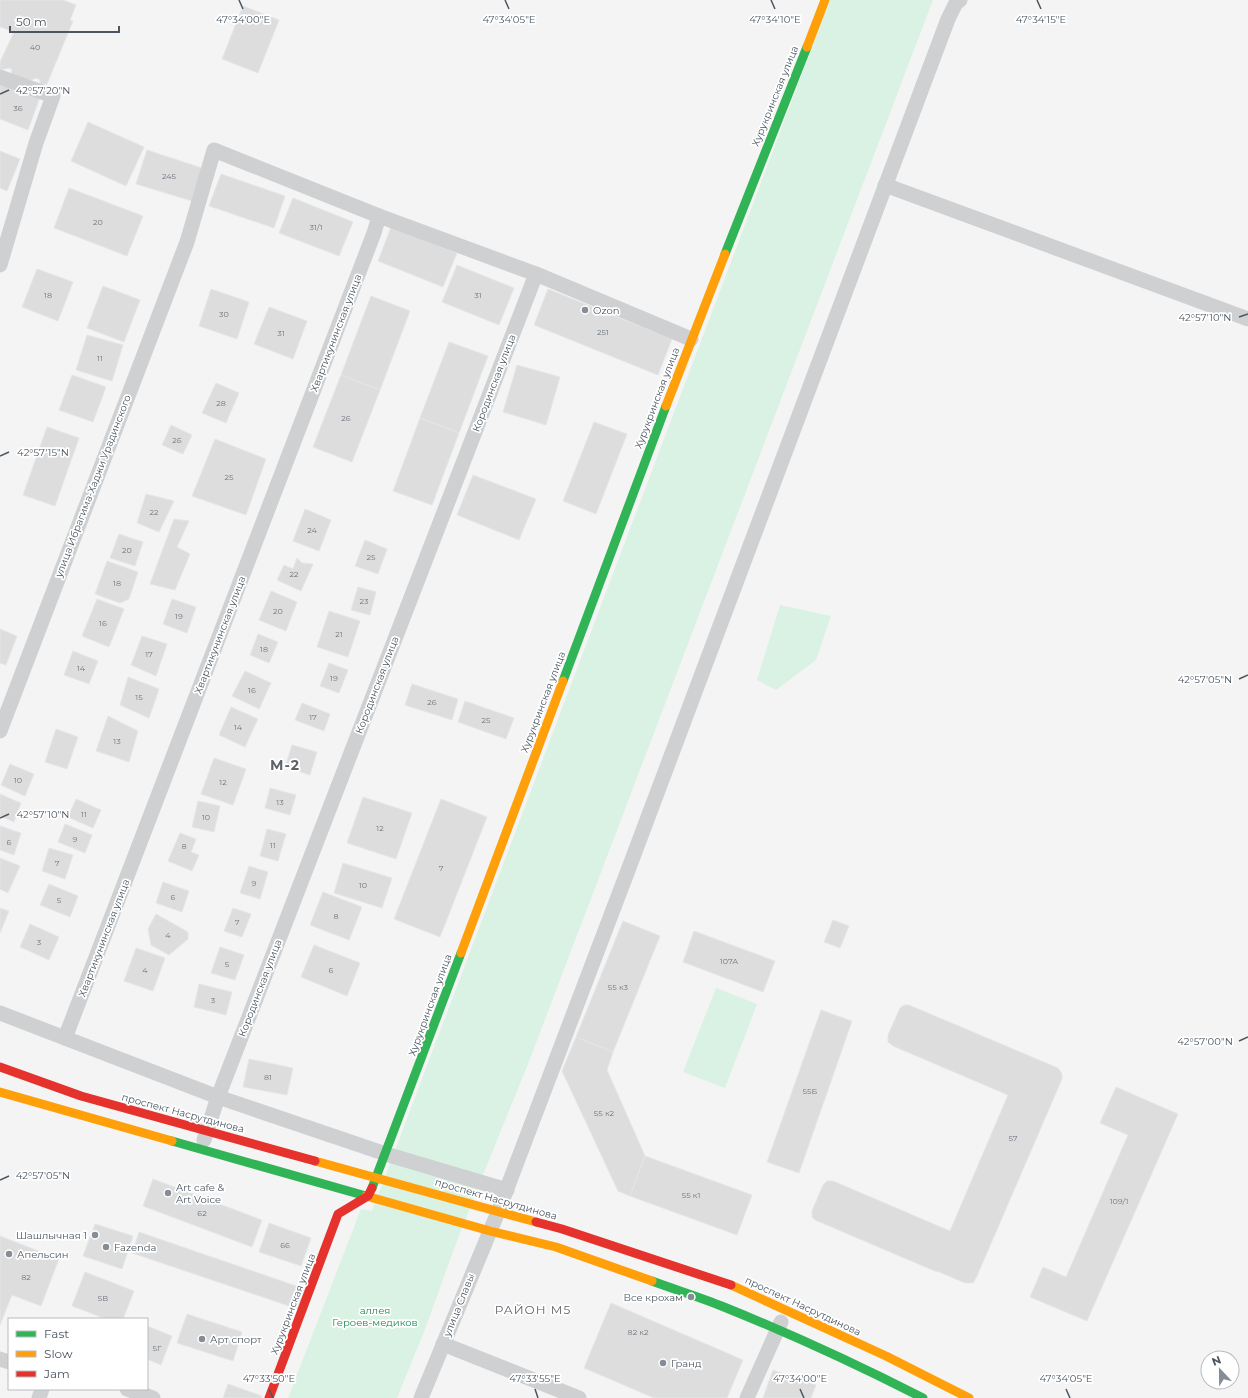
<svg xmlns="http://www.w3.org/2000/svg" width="1248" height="1398" font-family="Montserrat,sans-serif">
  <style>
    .green { fill: #d9f2e3 }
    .building { fill: #ddddde; stroke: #e5e6e7 }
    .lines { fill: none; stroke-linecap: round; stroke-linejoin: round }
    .street { stroke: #ced0d2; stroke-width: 15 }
    .fast { stroke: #30b455; stroke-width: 9 }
    .slow { stroke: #ff9f0a; stroke-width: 9 }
    .jam { stroke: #e5322d; stroke-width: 9 }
    .ticks { fill: none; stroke: #4a5661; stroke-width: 1.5 }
    .poi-dot { fill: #868d94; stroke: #fff; stroke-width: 1.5 }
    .labels { text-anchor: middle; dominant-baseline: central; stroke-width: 3.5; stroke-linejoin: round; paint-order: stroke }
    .number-label { font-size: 8px; fill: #707881 }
    .street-label { font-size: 10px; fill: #4a5661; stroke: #fff }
    .poi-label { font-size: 10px; fill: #4a5661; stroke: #fff; text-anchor: start }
    .park-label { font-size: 10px; fill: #17864f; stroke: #fff }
    .quarter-label { font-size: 12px; letter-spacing: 1px; fill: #5f6368; stroke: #fff }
    .district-label { font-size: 14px; font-weight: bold; letter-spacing: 1px; fill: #5f6368; stroke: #fff }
    .ticks-label { font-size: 10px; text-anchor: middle; fill: #4a5661; stroke: #fff; stroke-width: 3.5; stroke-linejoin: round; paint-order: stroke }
  </style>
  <rect width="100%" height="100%" fill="#f4f4f4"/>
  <g class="green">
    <polygon points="830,0 933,0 528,1064 487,1165 458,1238 424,1332 397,1398 288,1398 361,1209 372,1211"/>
    <polygon points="780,605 831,616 816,660 776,690 757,680"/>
    <polygon points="716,988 757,1004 725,1088 683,1072"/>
  </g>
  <g class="building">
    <polygon points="0,0 63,0 76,5 70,20 73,21 47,84 40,86 40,80 36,78 29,81 11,74 12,69 8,68 1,70 0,69 0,62 14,32 0,27"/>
    <polygon points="243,6 279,20 258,73 222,59"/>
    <polygon points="0,82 40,97 28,130 0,119"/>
    <polygon points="88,122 144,147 126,186 71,161"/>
    <polygon points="147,150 202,168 192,201 136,184"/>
    <polygon points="0,151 20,159 7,191 0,188"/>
    <polygon points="221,174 285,196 274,228 209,206"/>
    <polygon points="69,188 143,216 127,256 54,228"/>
    <polygon points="293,198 353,222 339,256 279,233"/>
    <polygon points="391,227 457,253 443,287 378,261"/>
    <polygon points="457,265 514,288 499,325 442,302"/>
    <polygon points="37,269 73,282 58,321 22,307"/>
    <polygon points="103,286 140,300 124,342 87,328"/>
    <polygon points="211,289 249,302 237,339 199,326"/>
    <polygon points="548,289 672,339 658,375 534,325"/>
    <polygon points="371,296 410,311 380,390 341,375"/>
    <polygon points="269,307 307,321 293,359 254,344"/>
    <polygon points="87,335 123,345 112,381 76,370"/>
    <polygon points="449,342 488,356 459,433 420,418"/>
    <polygon points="517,365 560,377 546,425 503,412"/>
    <polygon points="72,375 106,387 93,422 59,410"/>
    <polygon points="341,375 380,390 352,462 313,447"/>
    <polygon points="216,383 239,393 226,423 202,413"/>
    <polygon points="420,418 459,433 432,505 393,491"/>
    <polygon points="594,422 627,434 596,514 563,501"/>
    <polygon points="171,425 192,435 183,454 162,445"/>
    <polygon points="47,427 79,438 55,506 23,495"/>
    <polygon points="215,439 266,459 246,515 192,496"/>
    <polygon points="473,475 536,499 519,540 457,515"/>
    <polygon points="146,494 174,501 159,532 137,523"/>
    <polygon points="305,509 331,520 319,551 293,541"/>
    <polygon points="174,519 189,521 177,547 190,554 175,590 150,584"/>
    <polygon points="119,534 143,542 135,566 110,558"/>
    <polygon points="365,540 387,549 378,574 355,566"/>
    <polygon points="297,558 302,563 313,564 301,591 277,580 284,565 293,569"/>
    <polygon points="107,561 138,572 129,599 120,603 95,594"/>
    <polygon points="358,587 376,592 370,615 351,610"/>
    <polygon points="271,591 297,602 286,631 259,620"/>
    <polygon points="97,599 124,609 109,647 82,636"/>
    <polygon points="172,599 196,607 187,633 163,624"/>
    <polygon points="329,611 360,621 348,657 317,647"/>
    <polygon points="0,629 17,636 6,665 0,663"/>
    <polygon points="258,634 278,642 269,663 250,655"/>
    <polygon points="142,636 167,644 156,676 131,665"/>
    <polygon points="73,651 98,661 89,684 64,675"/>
    <polygon points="329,663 348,670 339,693 320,686"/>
    <polygon points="245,671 271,683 259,709 232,696"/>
    <polygon points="128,677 159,689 149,718 120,705"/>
    <polygon points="412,684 458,699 452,720 405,705"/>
    <polygon points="465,701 514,718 506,739 458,722"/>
    <polygon points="302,703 330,714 324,731 295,720"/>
    <polygon points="231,707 258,719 245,747 219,735"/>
    <polygon points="108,716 138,731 129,762 96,751"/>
    <polygon points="56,729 78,737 67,769 45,762"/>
    <polygon points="292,745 317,752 310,775 285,767"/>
    <polygon points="214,758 246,769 233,805 201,794"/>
    <polygon points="10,764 34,774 25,796 1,785"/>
    <polygon points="270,788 296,795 290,815 265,808"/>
    <polygon points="0,794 21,803 14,822 0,816"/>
    <polygon points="363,797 412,813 396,859 347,843"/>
    <polygon points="76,799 101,810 93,828 68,817"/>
    <polygon points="441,799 487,817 440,937 394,919"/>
    <polygon points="198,801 220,806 214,832 192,827"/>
    <polygon points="65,824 92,835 85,853 58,842"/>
    <polygon points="0,826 21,833 14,855 0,850"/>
    <polygon points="267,829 286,834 278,861 260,856"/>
    <polygon points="180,833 196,839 191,852 199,855 192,871 168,861"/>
    <polygon points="49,848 73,855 65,879 42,871"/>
    <polygon points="0,858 20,866 8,893 0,889"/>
    <polygon points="343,863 392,878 382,908 334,893"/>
    <polygon points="249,866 268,872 260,899 240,893"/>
    <polygon points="163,882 189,891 182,912 156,903"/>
    <polygon points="49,884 78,896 70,917 40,905"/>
    <polygon points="323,892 362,907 349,940 310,925"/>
    <polygon points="0,908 9,911 0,933"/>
    <polygon points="233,908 251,914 242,937 224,931"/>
    <polygon points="156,914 188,932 188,939 169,955 151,945 148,929"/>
    <polygon points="833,920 849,926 840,948 824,942"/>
    <polygon points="623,921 660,936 613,1052 576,1037"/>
    <polygon points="30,924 59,937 49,960 20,947"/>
    <polygon points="694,931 775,961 763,992 683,962"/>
    <polygon points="314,945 360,963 347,996 301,977"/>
    <polygon points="220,947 244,955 235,980 211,973"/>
    <polygon points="136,948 165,958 153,991 124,981"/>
    <polygon points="199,984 232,992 226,1015 194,1007"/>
    <polygon points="904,1005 909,1005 1058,1068 1062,1074 1062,1079 977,1276 973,1283 965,1283 937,1271 937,1272 815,1220 812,1217 812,1211 823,1185 827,1181 833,1181 950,1231 1008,1095 893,1046 888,1042 888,1035 900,1008"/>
    <polygon points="821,1010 852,1021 799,1173 767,1162"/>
    <polygon points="576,1037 613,1052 607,1070 645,1156 630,1196 618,1191 562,1071"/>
    <polygon points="249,1059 293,1068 287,1095 243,1087"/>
    <polygon points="1116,1087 1178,1114 1087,1321 1030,1297 1043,1267 1066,1277 1128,1135 1100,1123"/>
    <polygon points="645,1156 752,1195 737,1235 630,1196"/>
    <polygon points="153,1179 262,1220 252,1247 143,1206"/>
    <polygon points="269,1223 311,1238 301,1266 259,1252"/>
    <polygon points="95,1224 133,1236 122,1269 83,1256"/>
    <polygon points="139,1232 305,1289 298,1309 132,1253"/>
    <polygon points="0,1236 59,1259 41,1306 12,1295 0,1325"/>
    <polygon points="85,1272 134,1291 123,1319 106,1319 72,1306"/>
    <polygon points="611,1303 743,1360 727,1398 654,1398 584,1368"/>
    <polygon points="187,1314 242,1332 233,1361 177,1343"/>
    <polygon points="147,1326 172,1336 161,1365 147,1359"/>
    <polygon points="773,1370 816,1385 811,1398 763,1398"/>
    <polygon points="228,1384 262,1396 261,1398 223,1398"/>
  </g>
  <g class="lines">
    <g class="street">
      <polyline points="0,77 53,96 36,143 0,265"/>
      <polyline points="885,185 1248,319"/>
      <polyline points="0,731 187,242 214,150 379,216 536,274 691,339"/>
      <polyline points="0,1013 218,1097 389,1155 507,1190"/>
      <polyline points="65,1038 374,233 379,216"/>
      <polyline points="204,1140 218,1097 536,274"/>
      <polyline points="443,1344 579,1398"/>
      <polyline points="0,1359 9,1362"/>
      <polyline points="127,1389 153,1398"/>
      <polyline points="39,1398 42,1389"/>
      <polyline points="421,1398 498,1212 627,873 948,19 956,3 960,0"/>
      <polyline points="747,1398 781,1322"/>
    </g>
    <g class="fast">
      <polyline points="725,254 807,47"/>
      <polyline points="563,681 666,406"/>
      <polyline points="172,1141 366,1196"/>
      <polyline points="372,1188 461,953"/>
      <path d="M 652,1281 C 676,1290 700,1297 724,1307 C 791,1334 858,1365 923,1398"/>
    </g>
    <g class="slow">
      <polyline points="807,47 825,0"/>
      <polyline points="666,406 725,254"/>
      <polyline points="461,953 563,681"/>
      <polyline points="0,1092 172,1141"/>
      <polyline points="315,1161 536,1222"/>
      <polyline points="366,1196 490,1231 556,1247 652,1281"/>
      <polyline points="731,1285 886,1356 969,1398"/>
    </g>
    <g class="jam">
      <polyline points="0,1067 81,1096 315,1161"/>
      <polyline points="536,1222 562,1229 731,1285"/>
      <polyline points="269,1398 338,1214 368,1196 372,1188"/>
    </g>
  </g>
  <path class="ticks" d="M 239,0 L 243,9M 505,0 L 509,9M 771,0 L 775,9M 1037,0 L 1041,9M 0,94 L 9,90M 1239,317 L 1248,314M 0,456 L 9,452M 1239,679 L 1248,675M 0,818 L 9,814M 1239,1041 L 1248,1037M 0,1180 L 9,1176M 269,1389 L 273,1398M 535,1389 L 538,1398M 800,1389 L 804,1398M 1066,1389 L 1070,1398"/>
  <g class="poi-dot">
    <circle cx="585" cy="310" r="4"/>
    <circle cx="168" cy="1193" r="4"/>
    <circle cx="95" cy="1235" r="4"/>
    <circle cx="106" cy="1247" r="4"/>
    <circle cx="9" cy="1254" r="4"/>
    <circle cx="691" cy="1297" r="4"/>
    <circle cx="202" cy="1339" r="4"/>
    <circle cx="663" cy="1363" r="4"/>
  </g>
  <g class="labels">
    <g class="number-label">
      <text x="35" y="47">40</text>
      <text x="18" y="108">36</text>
      <text x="169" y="176">245</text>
      <text x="98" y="222">20</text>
      <text x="316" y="227">31/1</text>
      <text x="48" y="295">18</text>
      <text x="478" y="295">31</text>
      <text x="224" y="314">30</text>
      <text x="603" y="332">251</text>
      <text x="281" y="333">31</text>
      <text x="100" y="358">11</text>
      <text x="221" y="403">28</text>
      <text x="346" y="418">26</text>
      <text x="177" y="440">26</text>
      <text x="229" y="477">25</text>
      <text x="154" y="512">22</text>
      <text x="312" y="530">24</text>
      <text x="127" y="550">20</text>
      <text x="371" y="557">25</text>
      <text x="294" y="574">22</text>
      <text x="117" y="583">18</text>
      <text x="364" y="601">23</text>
      <text x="278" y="611">20</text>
      <text x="179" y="616">19</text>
      <text x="103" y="623">16</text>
      <text x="339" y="634">21</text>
      <text x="264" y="649">18</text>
      <text x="149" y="654">17</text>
      <text x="81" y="668">14</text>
      <text x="334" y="678">19</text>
      <text x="252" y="690">16</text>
      <text x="139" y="697">15</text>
      <text x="432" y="702">26</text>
      <text x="313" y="717">17</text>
      <text x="486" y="720">25</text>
      <text x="238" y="727">14</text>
      <text x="117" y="741">13</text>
      <text x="18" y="780">10</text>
      <text x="223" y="782">12</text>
      <text x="280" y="802">13</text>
      <text x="84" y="814">11</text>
      <text x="206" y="817">10</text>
      <text x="380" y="828">12</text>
      <text x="75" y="839">9</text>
      <text x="9" y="842">6</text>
      <text x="273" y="845">11</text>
      <text x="184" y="846">8</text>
      <text x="57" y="863">7</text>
      <text x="441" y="868">7</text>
      <text x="254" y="883">9</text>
      <text x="363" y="885">10</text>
      <text x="173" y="897">6</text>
      <text x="59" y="900">5</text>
      <text x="336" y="916">8</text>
      <text x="237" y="922">7</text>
      <text x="168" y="935">4</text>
      <text x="39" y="942">3</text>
      <text x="729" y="961">107А</text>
      <text x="227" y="964">5</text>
      <text x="145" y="970">4</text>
      <text x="331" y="970">6</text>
      <text x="618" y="987">55 к3</text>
      <text x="213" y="1000">3</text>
      <text x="268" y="1077">81</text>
      <text x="810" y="1091">55Б</text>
      <text x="604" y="1113">55 к2</text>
      <text x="1013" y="1138">57</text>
      <text x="691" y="1195">55 к1</text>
      <text x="1119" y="1201">109/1</text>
      <text x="202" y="1213">62</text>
      <text x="285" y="1245">66</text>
      <text x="26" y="1277">82</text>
      <text x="103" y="1298">5В</text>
      <text x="638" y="1332">82 к2</text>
      <text x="157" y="1348">5Г</text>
    </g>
    <g class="street-label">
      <text transform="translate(775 96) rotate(-68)">Хурукринская улица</text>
      <text transform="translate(336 333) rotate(-69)">Хвартикунинская улица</text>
      <text transform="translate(494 383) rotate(-69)">Кородинская улица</text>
      <text transform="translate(657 398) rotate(-69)">Хурукринская улица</text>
      <text transform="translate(93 486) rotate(-69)">улица Ибрагима-Хаджи Урадинского</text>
      <text transform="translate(220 635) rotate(-69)">Хвартикунинская улица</text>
      <text transform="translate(377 685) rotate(-69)">Кородинская улица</text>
      <text transform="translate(543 702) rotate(-69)">Хурукринская улица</text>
      <text transform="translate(104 938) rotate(-69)">Хвартикунинская улица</text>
      <text transform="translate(260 988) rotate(-69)">Кородинская улица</text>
      <text transform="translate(430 1005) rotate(-70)">Хурукринская улица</text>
      <text transform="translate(183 1113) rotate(15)">проспект Насрутдинова</text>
      <text transform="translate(496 1199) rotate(16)">проспект Насрутдинова</text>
      <text transform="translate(293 1304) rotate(-69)">Хурукринская улица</text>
      <text transform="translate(459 1305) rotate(-68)">улица Славы</text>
      <text transform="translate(803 1306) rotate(25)">проспект Насрутдинова</text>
    </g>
    <g class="poi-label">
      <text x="593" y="310">Ozon</text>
      <text x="176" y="1187">Art cafe &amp;<tspan x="176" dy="12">Art Voice</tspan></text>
      <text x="87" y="1235" text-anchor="end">Шашлычная 1</text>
      <text x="114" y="1247">Fazenda</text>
      <text x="17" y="1254">Апельсин</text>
      <text x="683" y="1297" text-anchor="end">Все крохам</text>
      <text x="210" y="1339">Арт спорт</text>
      <text x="671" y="1363">Гранд</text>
    </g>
    <g class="park-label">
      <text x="375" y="1310">аллея<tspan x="375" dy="12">Героев-медиков</tspan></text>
    </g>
    <g class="quarter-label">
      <text x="533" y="1309">РАЙОН М5</text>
    </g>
    <g class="district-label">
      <text x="285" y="765">М-2</text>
    </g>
  </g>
  <g class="ticks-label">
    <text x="243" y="23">47°34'00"E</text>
    <text x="509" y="23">47°34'05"E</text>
    <text x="775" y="23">47°34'10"E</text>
    <text x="1041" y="23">47°34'15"E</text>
    <text x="43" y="94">42°57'20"N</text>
    <text x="1205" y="321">42°57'10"N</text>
    <text x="43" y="456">42°57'15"N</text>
    <text x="1205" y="683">42°57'05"N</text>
    <text x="43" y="818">42°57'10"N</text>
    <text x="1205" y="1045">42°57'00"N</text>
    <text x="43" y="1179">42°57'05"N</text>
    <text x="269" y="1382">47°33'50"E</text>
    <text x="535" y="1382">47°33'55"E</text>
    <text x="800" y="1382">47°34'00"E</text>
    <text x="1066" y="1382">47°34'05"E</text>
  </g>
  <rect x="8" y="1318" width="140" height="72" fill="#ffffff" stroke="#b7bbc0"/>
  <rect x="16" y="1331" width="20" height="6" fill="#30b455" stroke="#b7bbc0"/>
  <text x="44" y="1338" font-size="12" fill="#4a5661">Fast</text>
  <rect x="16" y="1351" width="20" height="6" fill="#ff9f0a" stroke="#b7bbc0"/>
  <text x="44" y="1358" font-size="12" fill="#4a5661">Slow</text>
  <rect x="16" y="1371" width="20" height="6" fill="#e5322d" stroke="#b7bbc0"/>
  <text x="44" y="1378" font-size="12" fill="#4a5661">Jam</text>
  <g transform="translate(1220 1370) rotate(338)"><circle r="19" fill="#ffffff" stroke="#b7bbc0"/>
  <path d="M0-3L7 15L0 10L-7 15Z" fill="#868d94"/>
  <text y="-6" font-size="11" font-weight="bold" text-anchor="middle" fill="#4a5661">N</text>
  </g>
  <path d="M10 26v6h109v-6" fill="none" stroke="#4a5661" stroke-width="2"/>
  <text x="16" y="26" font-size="12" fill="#4a5661" stroke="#ffffff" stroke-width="3" paint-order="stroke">50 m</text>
</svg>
